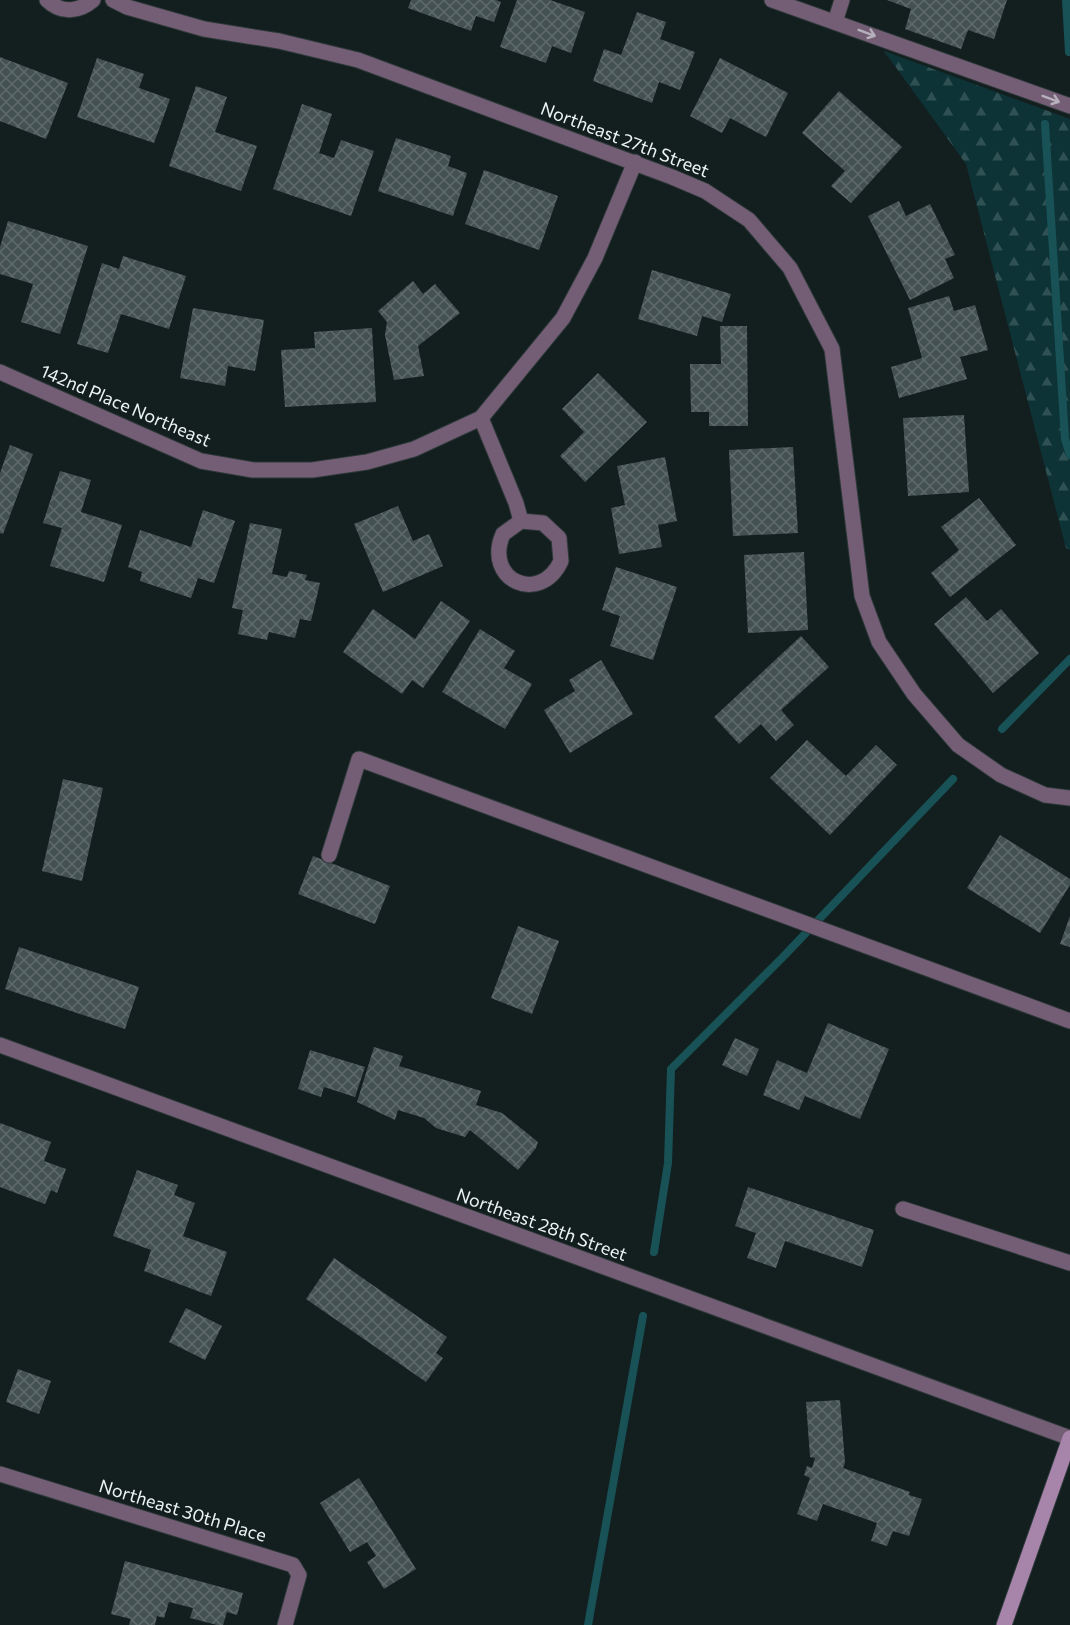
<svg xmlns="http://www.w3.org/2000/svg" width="1070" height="1625" font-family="Commissioner,sans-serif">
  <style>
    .forest { fill: url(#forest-firs) }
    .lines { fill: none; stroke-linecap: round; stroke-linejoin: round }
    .stream { stroke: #185257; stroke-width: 8 }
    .building { fill: url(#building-cross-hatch) }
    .lane-casing { stroke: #2d3839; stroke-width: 17 }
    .street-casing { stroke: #2d3839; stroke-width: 17 }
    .secondary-casing { stroke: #2d3839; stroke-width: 17 }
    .lane { stroke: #745e75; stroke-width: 15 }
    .street { stroke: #745e75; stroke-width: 15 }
    .secondary { stroke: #a784a9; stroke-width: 15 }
    .oneway { stroke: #b5b0bb }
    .labels { text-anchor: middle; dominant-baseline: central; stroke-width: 5; stroke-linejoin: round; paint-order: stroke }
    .street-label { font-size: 18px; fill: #ebf3f4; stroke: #131e1f }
  </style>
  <defs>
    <pattern id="forest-firs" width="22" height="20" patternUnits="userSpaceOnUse" patternTransform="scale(1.5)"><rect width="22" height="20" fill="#0d3336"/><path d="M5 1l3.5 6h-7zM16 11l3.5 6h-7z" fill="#305154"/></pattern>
    <pattern id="building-cross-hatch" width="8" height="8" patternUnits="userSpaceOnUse" patternTransform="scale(1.5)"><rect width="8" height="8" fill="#445152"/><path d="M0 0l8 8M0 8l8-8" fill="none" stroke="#5f6a6c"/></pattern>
  </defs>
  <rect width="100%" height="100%" fill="#131e1f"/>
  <polygon class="forest" points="884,51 1070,119 1070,550 1066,548 966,164"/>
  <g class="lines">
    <g class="stream">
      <polyline points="1066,0 1069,52"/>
      <polyline points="1045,124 1065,439 1070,455"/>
      <polyline points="1002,729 1070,659"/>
      <polyline points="654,1252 668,1163 671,1069 782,958 953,779"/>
      <polyline points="588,1625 643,1316"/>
    </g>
  </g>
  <g class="building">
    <polygon points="411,0 496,0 501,2 494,22 476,16 471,31 408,8"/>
    <polygon points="517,0 550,0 585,12 571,53 552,46 546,63 500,47"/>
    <polygon points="887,0 1007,0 994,39 968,30 961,49 905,29 911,9"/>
    <polygon points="637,12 666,22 660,39 695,52 680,90 659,82 652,103 593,81 604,49 621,55"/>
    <polygon points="0,57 68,83 46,139 0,121"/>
    <polygon points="97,58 144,74 139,88 170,99 154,143 77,117"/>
    <polygon points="720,58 788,93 766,137 730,118 722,133 690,116"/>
    <polygon points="196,86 227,97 215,132 257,146 241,191 169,166"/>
    <polygon points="839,91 902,147 851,203 831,186 845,171 802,133"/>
    <polygon points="302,104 332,114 319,153 334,158 341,140 374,151 351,216 273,189"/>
    <polygon points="396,138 451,156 448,166 467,173 453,216 378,191"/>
    <polygon points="484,170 558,196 539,250 465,224"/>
    <polygon points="899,201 906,216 930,204 955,255 945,259 954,278 910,300 868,216"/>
    <polygon points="8,221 88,246 60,334 21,322 33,284 0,274 0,247"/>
    <polygon points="123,256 186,276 169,329 121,314 108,353 77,344 102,263 119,269"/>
    <polygon points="652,270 731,294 722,322 702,316 697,336 638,319"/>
    <polygon points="413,281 423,294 435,284 460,313 418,346 424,376 394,380 385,335 387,322 378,311"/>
    <polygon points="949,296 954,311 975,305 988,350 960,357 967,379 899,398 891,367 922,358 908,308"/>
    <polygon points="193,308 264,320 255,371 228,366 225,386 180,378"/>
    <polygon points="720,326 747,326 748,426 709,426 709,412 691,412 690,364 721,364"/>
    <polygon points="372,328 376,402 285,407 281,350 315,348 314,332"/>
    <polygon points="598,373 647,422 585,482 560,456 584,432 562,409"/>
    <polygon points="964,415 969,492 908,496 903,418"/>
    <polygon points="10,445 33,454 3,534 0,533 0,473"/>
    <polygon points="793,447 798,533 733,536 729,450"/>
    <polygon points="665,457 677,521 658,525 662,547 619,554 611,508 625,505 617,466"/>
    <polygon points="60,471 91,480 81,512 122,525 104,582 50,566 62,528 43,523"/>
    <polygon points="979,498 1016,545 950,597 931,573 959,550 941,527"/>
    <polygon points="398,506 413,541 429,534 443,566 383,592 354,524"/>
    <polygon points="203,510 235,521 214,583 198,578 191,598 140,581 142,572 128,567 140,530 191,547"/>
    <polygon points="250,523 282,529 272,574 287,577 289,571 307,575 305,580 320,583 311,621 300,619 295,638 269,632 267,640 238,634 243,610 232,608"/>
    <polygon points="804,552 808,630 748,633 744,555"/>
    <polygon points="616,567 677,587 653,660 610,646 620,616 602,610"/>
    <polygon points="966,597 987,621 1001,609 1039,653 993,693 934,624"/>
    <polygon points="441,601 470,621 423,688 412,680 402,694 343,652 373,609 415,639"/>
    <polygon points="480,629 515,651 504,668 532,684 505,729 442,692"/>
    <polygon points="801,636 829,667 781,710 794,725 776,741 761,724 739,744 714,717"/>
    <polygon points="601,660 633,714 570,753 544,710 575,691 569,680"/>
    <polygon points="807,740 846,776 876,745 897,765 830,835 770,778"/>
    <polygon points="63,779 103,788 82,881 42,871"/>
    <polygon points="1000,835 1070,879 1070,885 1040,933 967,888"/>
    <polygon points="313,856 390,886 375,924 298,894"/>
    <polygon points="1070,916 1070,947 1060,944"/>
    <polygon points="518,926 559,941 532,1014 491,998"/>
    <polygon points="19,947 139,987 125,1029 5,989"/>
    <polygon points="828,1023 889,1049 860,1119 805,1096 799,1110 763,1095 777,1060 807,1073"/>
    <polygon points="735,1038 759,1049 747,1076 722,1065"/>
    <polygon points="374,1047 403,1056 399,1066 481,1091 476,1105 502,1113 538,1142 536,1148 518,1170 470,1130 465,1137 436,1128 424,1118 398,1110 395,1120 357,1102"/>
    <polygon points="310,1050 365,1067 355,1097 324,1087 321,1097 298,1089"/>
    <polygon points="0,1123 51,1142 44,1161 66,1169 57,1193 51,1190 45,1204 0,1187"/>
    <polygon points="137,1170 178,1185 174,1195 195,1203 183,1236 227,1252 211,1296 144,1271 151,1250 113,1236"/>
    <polygon points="748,1187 874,1230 862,1267 785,1241 776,1268 747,1258 756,1233 735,1226"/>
    <polygon points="334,1258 447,1337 436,1353 443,1358 426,1382 306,1299"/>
    <polygon points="186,1308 222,1326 205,1360 169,1342"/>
    <polygon points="18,1369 51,1381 39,1414 6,1402"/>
    <polygon points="840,1400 845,1463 843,1468 910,1492 909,1495 922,1499 909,1536 893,1531 887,1546 871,1541 877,1523 823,1504 817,1521 797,1514 810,1478 804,1475 807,1466 812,1468 815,1458 810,1457 806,1402"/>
    <polygon points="359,1478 416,1569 384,1589 367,1562 376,1556 367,1542 350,1552 320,1503"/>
    <polygon points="125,1561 243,1593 237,1615 227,1612 223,1625 217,1625 190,1618 193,1608 169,1602 164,1618 157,1616 155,1625 129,1625 131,1619 111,1614"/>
  </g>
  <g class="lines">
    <g class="lane-casing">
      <g id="lane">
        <polyline points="329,855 359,759 1070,1021"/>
        <polyline points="903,1209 1070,1263"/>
        <polyline points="0,1474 293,1565 299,1575 285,1625"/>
      </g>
    </g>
    <g class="street-casing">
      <g id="street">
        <path d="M 47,0 C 61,14 79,12 93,0"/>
        <polyline points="113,0 127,7 204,29 279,41 358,60 672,177 705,191 749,220 790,268 832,349 862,596 879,642 914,694 958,745 1001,775 1045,795 1070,798"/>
        <polyline points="772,0 1070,106"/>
        <polyline points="835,22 842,0"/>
        <polyline points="0,372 201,461 253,470 312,470 367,462 414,449 481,418 563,318 595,258 635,162"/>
        <path d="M 481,418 L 516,503 L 521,521 L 503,534 C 483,580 540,606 561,561 L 559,538 L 543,523 L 521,521"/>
        <polyline points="0,1045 1070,1438"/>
      </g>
    </g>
    <g class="secondary-casing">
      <polyline id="secondary" points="1004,1625 1070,1438"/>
    </g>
    <use href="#lane" class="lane"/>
    <use href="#street" class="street"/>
    <use href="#secondary" class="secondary"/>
  </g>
  <defs><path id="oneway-shaft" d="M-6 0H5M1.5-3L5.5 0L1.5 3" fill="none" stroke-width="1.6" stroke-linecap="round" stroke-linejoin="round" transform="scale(1.5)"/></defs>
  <g class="oneway">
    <use href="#oneway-shaft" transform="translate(867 33) rotate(20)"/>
    <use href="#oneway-shaft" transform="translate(1051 99) rotate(20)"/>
  </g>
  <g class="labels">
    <g class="street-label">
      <text transform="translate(625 139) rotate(21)">Northeast 27th Street</text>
      <text transform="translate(126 405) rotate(23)">142nd Place Northeast</text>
      <text transform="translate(542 1224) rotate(20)">Northeast 28th Street</text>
      <text transform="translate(183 1510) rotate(17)">Northeast 30th Place</text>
    </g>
  </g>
</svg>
